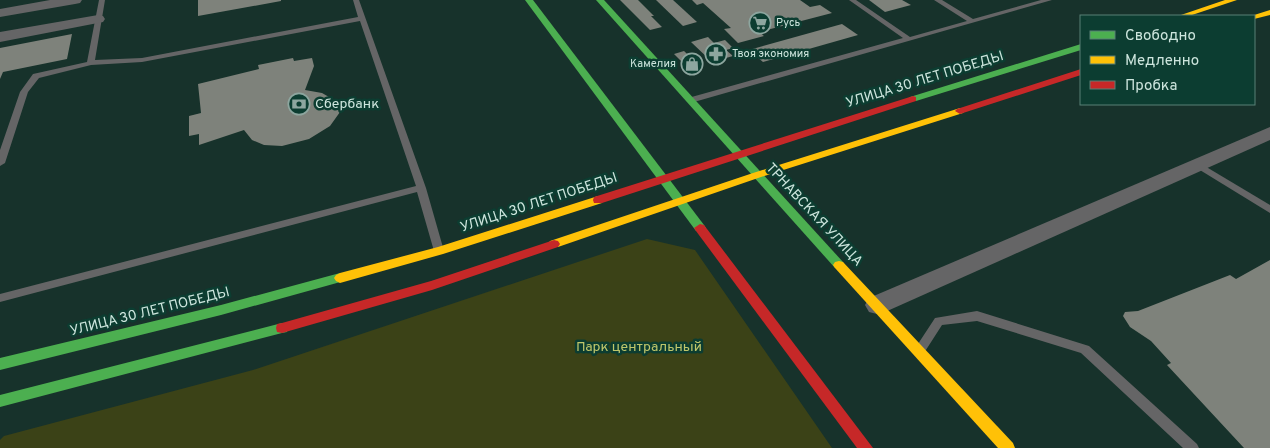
<svg xmlns="http://www.w3.org/2000/svg" width="1270" height="448" font-family="Overpass,sans-serif">
  <style>
    .green { fill: #3b4217 }
    .building { fill: #7e827b }
    .lines { fill: none; stroke-linecap: round; stroke-linejoin: round }
    .lane { fill: #656566; fill-rule: evenodd }
    .street { fill: #656566; fill-rule: evenodd }
    .fast { fill: #4caf50; fill-rule: evenodd }
    .slow { fill: #ffc107; fill-rule: evenodd }
    .jam { fill: #c62828; fill-rule: evenodd }
    .labels { text-anchor: middle; dominant-baseline: central; stroke-width: 5; stroke-linejoin: round; paint-order: stroke }
    .far-poi-label { font-size: 11px; fill: #cde5dd; stroke: #0c3d31; text-anchor: start }
    .street-label { font-size: 14px; fill: #cde5dd; stroke: #0c3d31 }
    .poi-label { font-size: 14px; fill: #cde5dd; stroke: #0c3d31; text-anchor: start }
    .park-label { font-size: 14px; fill: #bfc66b; stroke: #0c3d31 }
  </style>
  <rect width="100%" height="100%" fill="#17322b"/>
  <polygon class="green" points="647,239 695,250 832,448 0,448 0,440 4,436 253,370"/>
  <g class="building">
    <polygon points="198,0 281,0 281,1 198,16"/>
    <polygon points="620,0 638,0 654,16 651,16 662,27 650,30"/>
    <polygon points="656,0 673,0 697,22 683,26"/>
    <polygon points="692,0 800,0 810,7 820,5 832,13 759,32 764,36 738,43 724,29 731,28 703,3 697,5"/>
    <polygon points="869,0 902,0 911,5 885,12"/>
    <polygon points="842,24 858,35 763,62 749,50"/>
    <polygon points="72,34 67,59 3,72 0,79 0,48"/>
    <polygon points="708,37 714,43 725,40 733,48 726,50 733,56 712,62 691,42"/>
    <polygon points="684,51 701,67 690,70 674,54"/>
    <polygon points="293,58 294,61 312,58 314,66 305,90 322,93 336,101 340,112 330,126 309,139 282,146 264,145 252,140 244,130 199,145 199,134 189,136 189,116 201,113 198,84 259,69 258,65"/>
    <polygon points="1270,260 1270,448 1244,448 1167,365 1171,363 1151,341 1130,327 1123,316 1125,312 1138,311 1230,275 1236,279"/>
  </g>
  <g class="lines">
    <g class="lane">
      <polygon points="99,0 105,0 95,60 142,58 358,17 353,0 359,0 426,188 444,251 443,254 435,254 434,251 417,192 0,302 0,294 416,186 360,21 142,62 91,65 39,78 28,92 5,163 0,166 0,150 20,92 33,74 87,62"/>
      <polygon points="849,0 856,0 910,37 967,21 934,0 942,0 973,19 1041,0 1052,0 694,102 691,102 687,100 688,98 903,38"/>
      <polygon points="1198,162 1270,205 1270,213 1195,167 1193,165"/>
      <polygon points="977,311 1089,346 1197,444 1199,448 1183,448 1081,353 977,321 942,325 924,353 920,355 916,353 914,350 916,347 935,318"/>
    </g>
    <g class="street">
      <polygon points="50,0 82,0 80,3 75,4 0,17 0,9"/>
      <polygon points="98,15 103,16 105,19 103,22 0,42 0,32"/>
      <polygon points="1270,127 1270,140 885,312 877,314 869,312 865,305 869,298"/>
    </g>
    <g class="fast">
      <polygon points="525,0 533,0 704,225 706,228 704,231 696,231"/>
      <polygon points="596,0 604,0 843,262 845,265 843,268 835,268"/>
      <polygon points="1081,44 1081,50 916,101 910,101 908,99 910,97"/>
      <polygon points="340,273 344,275 346,278 344,281 221,315 0,370 0,358 221,305"/>
      <polygon points="282,323 287,324 288,328 287,332 282,333 0,407 0,395"/>
    </g>
    <g class="slow">
      <polygon points="1225,0 1237,0 1189,16 1178,16"/>
      <polygon points="1270,10 1270,15 1254,19 1254,16 1251,16"/>
      <polygon points="960,108 965,111 963,113 761,177 558,247 550,247 548,244 550,241 753,173"/>
      <polygon points="598,196 603,200 602,203 443,254 340,283 336,281 334,278 336,275 340,273 438,247"/>
      <polygon points="839,261 843,262 1013,443 1015,448 998,448 835,268 833,265 835,262"/>
    </g>
    <g class="jam">
      <polygon points="1081,69 1081,75 963,113 960,114 955,111 957,109"/>
      <polygon points="913,96 916,97 916,101 602,203 594,203 593,200 594,197"/>
      <polygon points="700,224 704,225 873,448 857,448 696,231 694,228"/>
      <polygon points="554,240 558,241 560,244 558,247 432,290 282,333 277,332 276,328 277,324 282,323 431,281"/>
    </g>
  </g>
  <defs>
    <g id="supermarket-ring" transform="scale(1.125)"><circle r="9.5" fill="#0c3d31" stroke="#8da69f" stroke-width="1.5"/><path d="M-6-5.5h2.5l.6 2H6L4.5 2H-2.5L-4.4-4H-6ZM-1.5 3.2a1.3 1.3 0 1 0 .1 0ZM3 3.2a1.3 1.3 0 1 0 .1 0Z" fill="#8da69f"/></g>
    <g id="pharmacy-ring" transform="scale(1.125)"><circle r="9.5" fill="#0c3d31" stroke="#8da69f" stroke-width="1.5"/><path d="M-2-6h4v4h4v4h-4v4h-4v-4h-4v-4h4Z" fill="#8da69f"/></g>
    <g id="shop-ring" transform="scale(1.125)"><circle r="9.5" fill="#0c3d31" stroke="#8da69f" stroke-width="1.5"/><path d="M-5-2.5h2.3a2.7 3.5 0 0 1 5.4 0H5L5.5 6h-11ZM-1.5-2.5h3a1.5 2.3 0 0 0-3 0Z" fill="#8da69f"/></g>
    <g id="bank-ring" transform="scale(1.125)"><circle r="9.5" fill="#0c3d31" stroke="#8da69f" stroke-width="1.5"/><path d="M-6-4H6V4H-6ZM0-2.3a2.3 2.3 0 1 0 0 4.6a2.3 2.3 0 1 0 0-4.6Z" fill="#8da69f"/></g>
  </defs>
  <g fill-rule="evenodd">
    <use href="#supermarket-ring" x="760" y="23"/>
    <use href="#pharmacy-ring" x="716" y="54"/>
    <use href="#shop-ring" x="692" y="64"/>
    <use href="#bank-ring" x="299" y="104"/>
  </g>
  <g class="labels">
    <g class="far-poi-label">
      <text x="776" y="23">Русь</text>
      <text x="732" y="54">Твоя экономия</text>
      <text x="676" y="64" text-anchor="end">Камелия</text>
    </g>
    <g class="street-label">
      <text transform="translate(925 80) rotate(-17)">УЛИЦА 30 ЛЕТ ПОБЕДЫ</text>
      <text transform="translate(539 203) rotate(-18)">УЛИЦА 30 ЛЕТ ПОБЕДЫ</text>
      <text transform="translate(814 215) rotate(47)">ТРНАВСКАЯ УЛИЦА</text>
      <text transform="translate(150 312) rotate(-14)">УЛИЦА 30 ЛЕТ ПОБЕДЫ</text>
    </g>
    <g class="poi-label">
      <text x="315" y="104">Сбербанк</text>
    </g>
    <g class="park-label">
      <text x="639" y="347">Парк центральный</text>
    </g>
  </g>
  <rect x="1080" y="15" width="175" height="90" fill="#0c3d31" stroke="#598076"/>
  <rect x="1090" y="31" width="25" height="8" fill="#4caf50" stroke="#598076"/>
  <text x="1125" y="40" font-size="15" fill="#cde5dd">Свободно</text>
  <rect x="1090" y="56" width="25" height="8" fill="#ffc107" stroke="#598076"/>
  <text x="1125" y="65" font-size="15" fill="#cde5dd">Медленно</text>
  <rect x="1090" y="81" width="25" height="8" fill="#c62828" stroke="#598076"/>
  <text x="1125" y="90" font-size="15" fill="#cde5dd">Пробка</text>
</svg>
